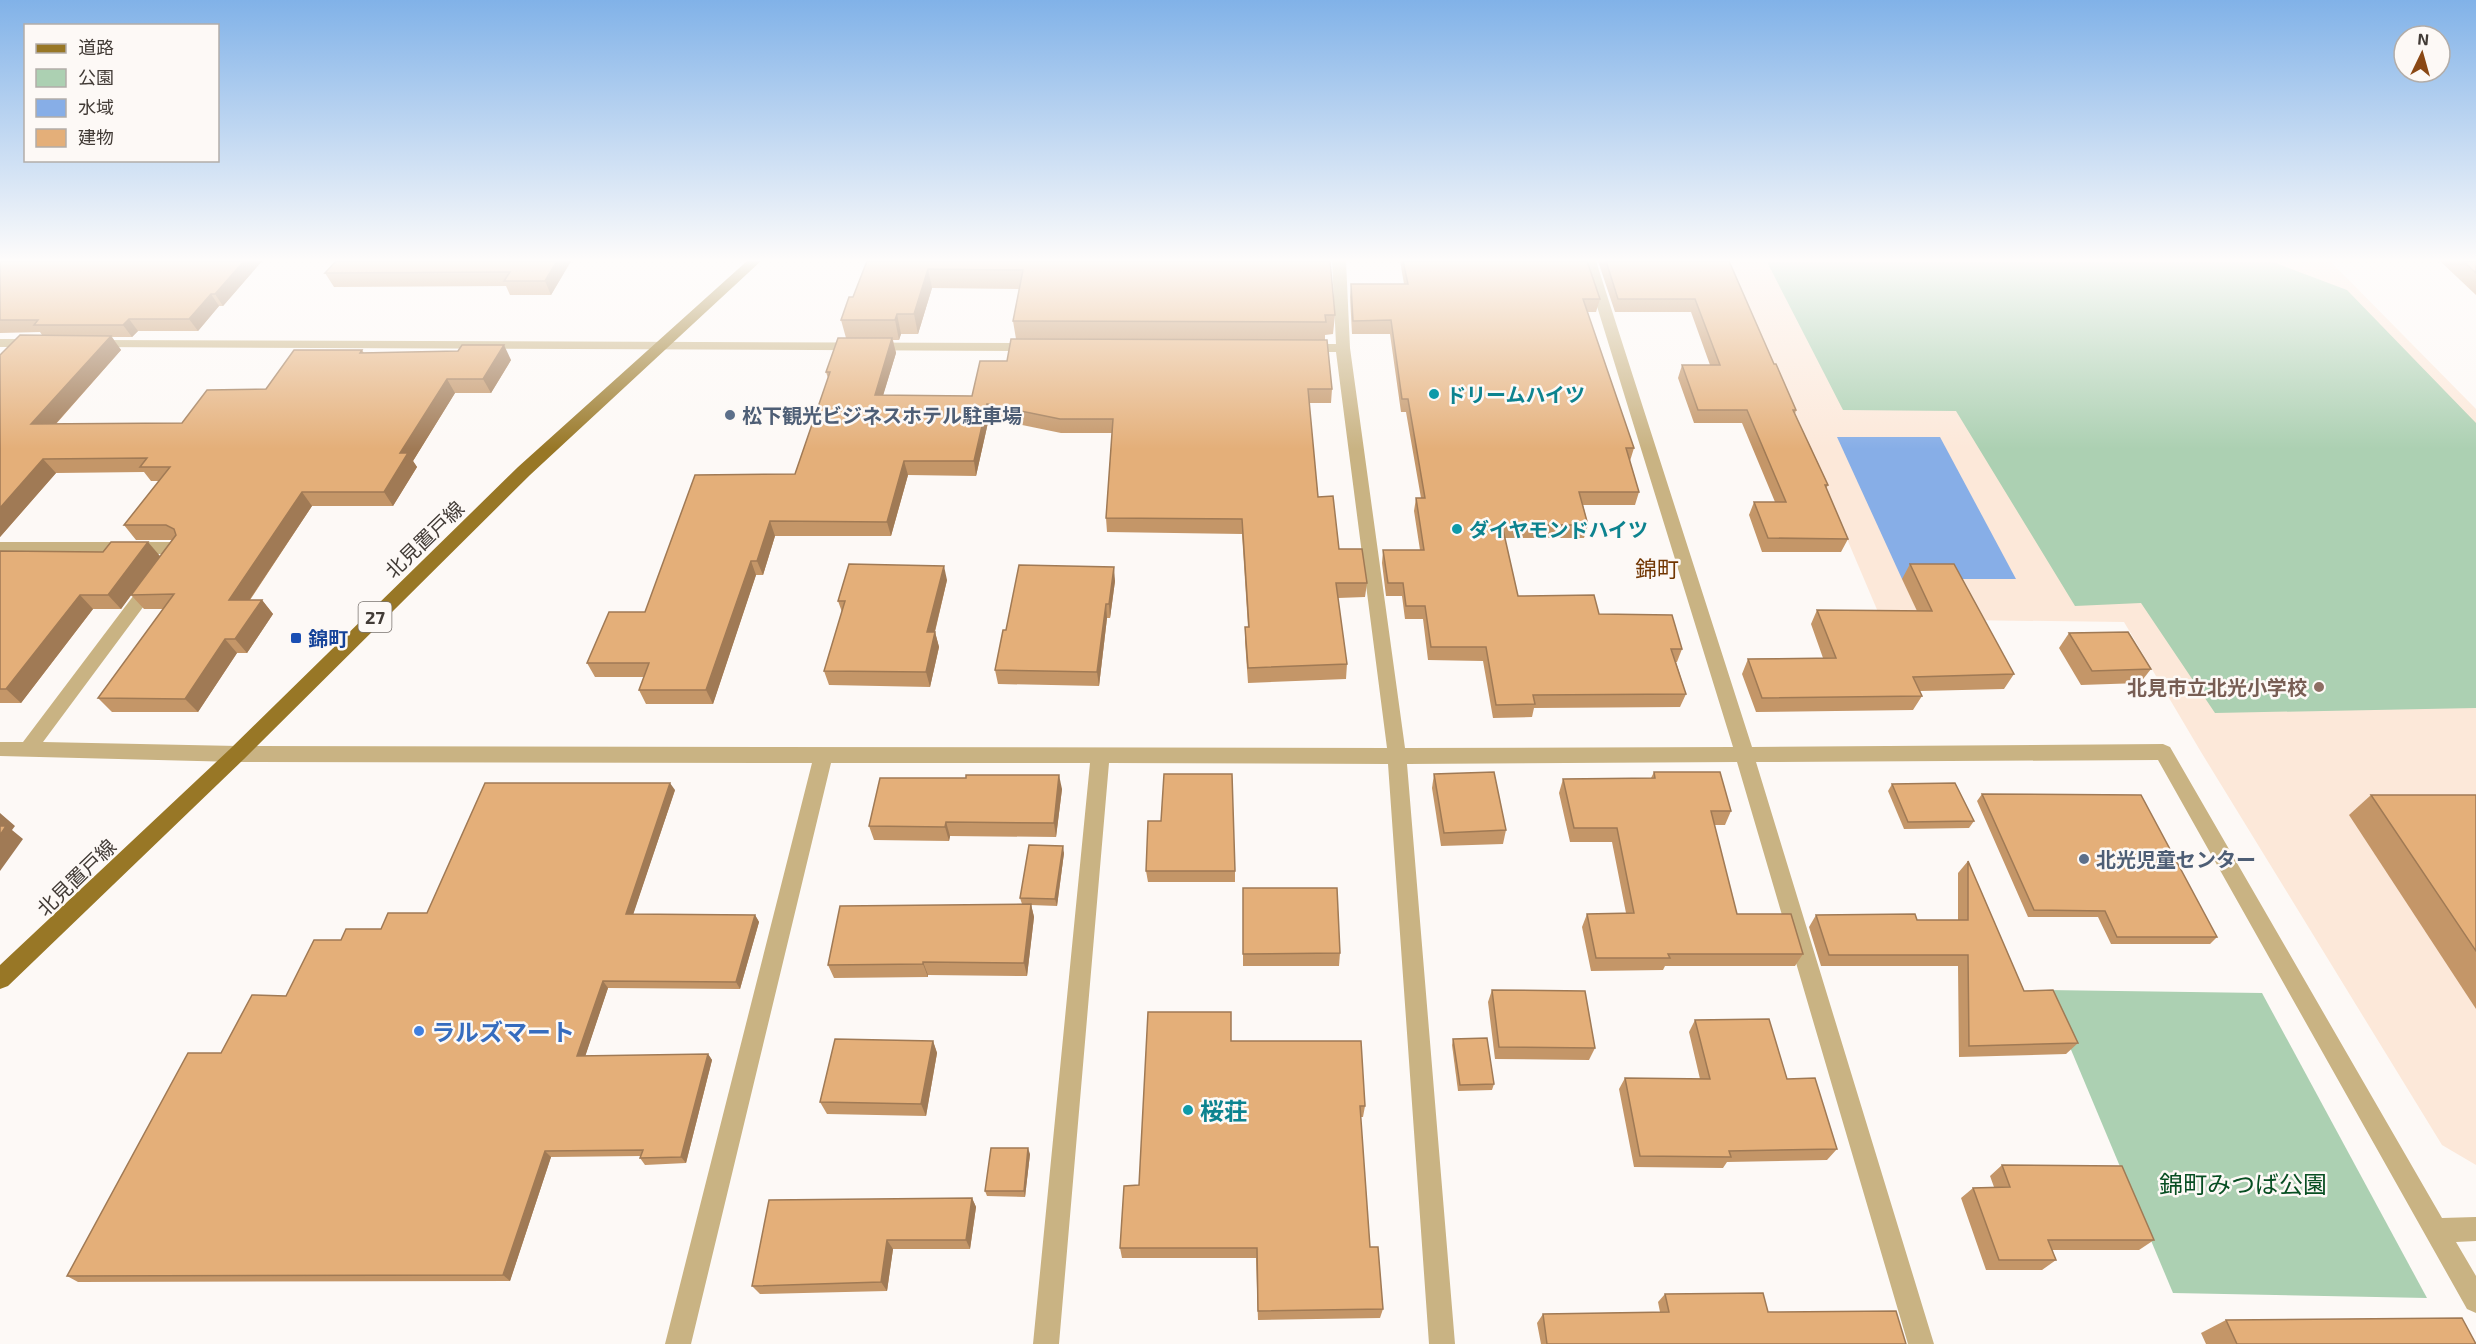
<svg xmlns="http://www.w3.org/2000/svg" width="2476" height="1344" font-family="'Exo 2','Noto Sans JP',sans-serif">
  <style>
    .built { fill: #fce8d9 }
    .green { fill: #acd0b2 }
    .water { fill: #87aee7 }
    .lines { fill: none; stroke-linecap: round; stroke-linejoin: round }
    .street { fill: #c9b383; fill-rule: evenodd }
    .primary { fill: #987726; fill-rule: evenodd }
    .wall { fill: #c49668; fill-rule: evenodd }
    .shaded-wall { fill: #a07a55 }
    .building { fill: #e4af79; stroke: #a07a55; stroke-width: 1.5 }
    .culture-dot { fill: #0f9aa8; stroke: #fdf9f6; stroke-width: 2 }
    .service-dot { fill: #5c6f8a; stroke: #fdf9f6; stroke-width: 2 }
    .transit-dot { fill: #1a4fb4; stroke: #fdf9f6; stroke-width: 2 }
    .education-dot { fill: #8d6e63; stroke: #fdf9f6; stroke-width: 2 }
    .shop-dot { fill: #3f7fe0; stroke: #fdf9f6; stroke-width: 2 }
    .labels { text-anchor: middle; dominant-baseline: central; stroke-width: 5; stroke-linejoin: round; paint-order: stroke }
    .shield { fill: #fdf9f6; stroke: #7a7470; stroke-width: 1.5 }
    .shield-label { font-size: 18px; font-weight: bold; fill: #423b36 }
    .culture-label { font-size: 20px; font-weight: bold; fill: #0d838f; stroke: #fdf9f6; text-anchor: start }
    .service-label { font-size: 20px; font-weight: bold; fill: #4e5e75; stroke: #fdf9f6; text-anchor: start }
    .street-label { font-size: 20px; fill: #423b36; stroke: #fdf9f6 }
    .transit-label { font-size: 20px; font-weight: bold; fill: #164399; stroke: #fdf9f6; text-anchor: start }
    .education-label { font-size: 20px; font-weight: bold; fill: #785e54; stroke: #fdf9f6; text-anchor: end }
    .quarter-label { font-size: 22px; fill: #713602; stroke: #fdf9f6 }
    .near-shop-label { font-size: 24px; font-weight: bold; fill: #366cbe; stroke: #fdf9f6; text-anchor: start }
    .near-culture-label { font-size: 24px; font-weight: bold; fill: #0d838f; stroke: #fdf9f6; text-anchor: start }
    .near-park-label { font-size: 24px; fill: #074e22; stroke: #fdf9f6 }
  </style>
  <rect width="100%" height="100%" fill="#fdf9f6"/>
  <polygon class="built" points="1729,261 2330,261 2476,409 2476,1165 2442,1145 2201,752 2124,622 1881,619"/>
  <g class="green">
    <polygon points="1767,262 2273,262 2347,290 2476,423 2476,708 2215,713 2141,603 2075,606 1956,411 1843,410"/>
    <polygon points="2046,990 2262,993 2427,1298 2173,1293"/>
  </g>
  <polygon class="water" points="1837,437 1940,437 2016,579 1902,579"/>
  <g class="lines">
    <g class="street">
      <polygon points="1332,261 1346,261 1350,348 1405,748 1733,747 1583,261 1596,261 1752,747 2163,744 2170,747 2442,1218 2476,1217 2476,1241 2456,1242 2476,1276 2476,1313 2467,1309 2158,760 1756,762 1934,1344 1908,1344 1737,762 1407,764 1455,1344 1429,1344 1388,764 1109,763 1059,1344 1033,1344 1090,763 831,763 691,1344 665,1344 812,763 237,762 0,756 0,742 23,742 146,579 158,579 160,583 158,587 43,742 237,746 1387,748 1336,352 1303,352 1296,348 1303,344 1336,344"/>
      <polygon points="0,339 36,339 43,343 36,347 0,347"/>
      <polygon points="94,340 1032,343 1039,347 1032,351 89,347 87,344"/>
      <polygon points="0,542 178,542 184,544 186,548 177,562 165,562 163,558 165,554 0,554"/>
    </g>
    <polygon class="primary" points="747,261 761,261 530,475 244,759 8,986 0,989 0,965 230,749 518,467"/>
  </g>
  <g class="wall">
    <polygon points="0,261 262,261 223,306 219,306 198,331 138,331 132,337 112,337 121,350 56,424 182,423 362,350 364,353 511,360 491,393 455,393 413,461 417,467 393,506 312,506 250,600 262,600 273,614 247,653 237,653 198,712 112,712 98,698 164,609 144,609 131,595 121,609 93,609 21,703 0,703 0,551 160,556 173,540 136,540 124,525 159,481 151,481 144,472 56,473 0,537 0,355 42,335 40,332 0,333"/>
    <polygon points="571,261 551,295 510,295 506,286 334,287 325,273"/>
    <path d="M 867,261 L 1330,261 L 1335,315 L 1333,334 L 1325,335 L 1325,340 L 1332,389 L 1331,403 L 1309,403 L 1318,497 L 1339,549 L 1367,583 L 1365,597 L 1338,598 L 1347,664 L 1346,679 L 1248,683 L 1245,641 L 1245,627 L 1248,627 L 1242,534 L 1107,532 L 1106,518 L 1112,433 L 1061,433 L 989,418 L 976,476 L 908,475 L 891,536 L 775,536 L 763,575 L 756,575 L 713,704 L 646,704 L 639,690 L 644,677 L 595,677 L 587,663 L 645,612 L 795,474 L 828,378 L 826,372 L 846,338 L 841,320 L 853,297 ZM 932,288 L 1019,289 L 1013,321 L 1016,339 L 1007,361 L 972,396 L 883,395 L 896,353 L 893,340 L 899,340 L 901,334 L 918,334 Z"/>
    <polygon points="1400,261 1587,261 1600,299 1596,312 1587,312 1634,448 1630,461 1639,492 1635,505 1583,505 1588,525 1584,538 1505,538 1518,596 1599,614 1682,649 1677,662 1676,662 1686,694 1680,707 1534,708 1532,717 1493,718 1483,661 1428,660 1423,619 1405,619 1402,596 1386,596 1382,563 1383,550 1420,550 1414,511 1416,498 1421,498 1406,412 1401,412 1390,334 1352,334 1350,297 1351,284 1404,284"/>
    <polygon points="1598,261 1729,261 1774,364 1796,410 1795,414 1828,485 1826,489 1848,539 1841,552 1762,552 1749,515 1754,502 1775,502 1742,423 1694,423 1678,378 1682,365 1710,365 1691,312 1615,312"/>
    <polygon points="2440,261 2476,261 2476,295"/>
    <polygon points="1910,564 2014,674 2004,689 1920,691 1922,696 1913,710 1756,712 1742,674 1748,659 1823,658 1811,624 1817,610 1917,611 1902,579"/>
    <polygon points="947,580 935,632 939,647 930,687 829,685 824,671 842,612 838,601"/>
    <polygon points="1115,581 1110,618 1107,618 1099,686 998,684 995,670 1006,630"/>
    <polygon points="2069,633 2151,669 2140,683 2081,685 2059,648"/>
    <polygon points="1654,772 1731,811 1725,825 1714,825 1737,914 1803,954 1795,966 1665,966 1663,970 1591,971 1582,927 1587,914 1626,913 1612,842 1570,842 1559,793 1563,779 1651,778"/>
    <polygon points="1434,774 1506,830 1503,844 1441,846 1432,788"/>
    <polygon points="1892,784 1974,821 1969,828 1904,829 1888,791"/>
    <polygon points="1062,789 1056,837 950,836 949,841 874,840 869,826"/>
    <polygon points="675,790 633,914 755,915 759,922 740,989 608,988 585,1056 708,1054 712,1060 686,1163 645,1165 640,1158 641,1156 551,1157 510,1281 78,1282 67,1276 221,1053 286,996 341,940 381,929 427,913"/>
    <polygon points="1982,794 2217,937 2210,944 2111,944 2098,917 2028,917 1977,801"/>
    <polygon points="2371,795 2476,795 2476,1009 2349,815"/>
    <polygon points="1161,821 1235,871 1235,882 1148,882 1146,871"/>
    <polygon points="1064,853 1057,906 1031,905 1034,917 1027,976 928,975 928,977 834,978 828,965 1022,904 1020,898"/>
    <polygon points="1968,861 2024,991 2078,1043 2066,1054 1959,1057 1958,966 1821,966 1809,927 1816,915 1917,920 1958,920 1958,873"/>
    <polygon points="1243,888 1340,953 1339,966 1243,966"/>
    <polygon points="1492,990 1595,1048 1589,1060 1495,1059 1488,1002"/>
    <polygon points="1695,1020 1787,1079 1837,1149 1827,1160 1727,1162 1723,1168 1634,1167 1619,1089 1625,1078 1700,1079 1689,1032"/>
    <polygon points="1453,1039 1494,1084 1492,1090 1458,1091 1452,1045"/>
    <polygon points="933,1041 937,1053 926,1116 827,1114 820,1102"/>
    <polygon points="1231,1041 1365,1106 1363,1117 1360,1117 1370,1247 1383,1309 1380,1318 1258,1320 1256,1258 1122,1258 1120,1248 1139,1185"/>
    <polygon points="1030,1154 1025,1197 987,1196 985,1191"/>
    <polygon points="2002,1165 2154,1240 2139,1250 2052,1250 2056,1260 2042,1270 1986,1270 1961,1198 1973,1188 1994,1187 1990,1176"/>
    <polygon points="972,1198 976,1207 970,1249 893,1249 887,1291 760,1294 752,1286"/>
    <polygon points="1665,1294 1768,1312 1906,1344 1541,1344 1537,1323 1543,1314 1660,1312 1658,1302"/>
    <polygon points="2226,1320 2476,1344 2206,1344 2201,1333"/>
  </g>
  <g class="shaded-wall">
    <polygon points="244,261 262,261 223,306 215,294"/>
    <polygon points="557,261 571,261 551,295 545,281"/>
    <polygon points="928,269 932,288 918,334 914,314"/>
    <polygon points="211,294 219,306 198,331 189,319"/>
    <polygon points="897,314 901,334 899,340 895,320"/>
    <polygon points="129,319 138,331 132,337 123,325"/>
    <polygon points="111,336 121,350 43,438 31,424"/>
    <polygon points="892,338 896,353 879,409 875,395"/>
    <polygon points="504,345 511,360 491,393 483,379"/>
    <polygon points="447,379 455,393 413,461 417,467 393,506 384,492 400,453"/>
    <polygon points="987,404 989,418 976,476 974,461"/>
    <polygon points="43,459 56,473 0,537 0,508"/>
    <polygon points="904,461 908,475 891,536 887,522"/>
    <polygon points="302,492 312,506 240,614 229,600"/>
    <polygon points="770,521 775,536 763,575 757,561"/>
    <polygon points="148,542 160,556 121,609 108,595"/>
    <polygon points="751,561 756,575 713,704 706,690"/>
    <polygon points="944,566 947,580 931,647 927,632"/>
    <polygon points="1114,567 1115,581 1110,618 1109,604"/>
    <polygon points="80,595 93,609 21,703 6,689"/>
    <polygon points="262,600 273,614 247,653 235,639"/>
    <polygon points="1106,604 1107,618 1099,686 1097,672"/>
    <polygon points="935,632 939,647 930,687 926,672"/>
    <polygon points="225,639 237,653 198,712 185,699"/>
    <polygon points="1059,775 1062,789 1056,837 1054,823"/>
    <polygon points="670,783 675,790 631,921 626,914"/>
    <polygon points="0,813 15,826 12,830 23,839 0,871"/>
    <polygon points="946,822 950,836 949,841 945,827"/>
    <polygon points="1063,846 1064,853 1057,906 1055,899"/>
    <polygon points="1031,904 1034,917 1027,976 1024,963"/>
    <polygon points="755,915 759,922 740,989 736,982"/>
    <polygon points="923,962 928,975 928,977 923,964"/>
    <polygon points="603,981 608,988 583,1063 577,1056"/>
    <polygon points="933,1041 937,1053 926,1116 921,1104"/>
    <polygon points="708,1054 712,1060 686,1163 681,1157"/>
    <polygon points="1028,1148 1030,1154 1025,1197 1024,1191"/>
    <polygon points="545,1151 551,1157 510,1281 503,1275"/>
    <polygon points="972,1198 976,1207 970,1249 966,1240"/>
    <polygon points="887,1240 893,1249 887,1291 881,1282"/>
  </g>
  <g class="building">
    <polygon points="0,261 244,261 215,294 211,294 189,319 129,319 123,325 34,325 38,320 0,320"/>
    <polygon points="336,261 557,261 545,281 504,281 510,272 325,273"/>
    <polygon points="867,261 1330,261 1335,315 1325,315 1326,322 1013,321 1023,270 928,269 914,314 897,314 895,320 841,320 849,297 853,297"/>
    <polygon points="1403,261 1587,261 1600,299 1583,299 1634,448 1626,448 1639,492 1579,492 1588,525 1502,525 1518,596 1594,595 1599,614 1672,615 1682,649 1671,649 1686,694 1533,695 1535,704 1496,705 1486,647 1431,647 1425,606 1406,606 1403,583 1388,583 1383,550 1424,550 1416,498 1425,498 1408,399 1402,399 1391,320 1353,321 1351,284 1408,284"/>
    <polygon points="1606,261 1729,261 1774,364 1776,364 1796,410 1793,410 1828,485 1825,485 1848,539 1768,538 1754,502 1786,502 1747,410 1698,410 1682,365 1720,365 1695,299 1618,299"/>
    <polygon points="2463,261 2476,261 2476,273"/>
    <polygon points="20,335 111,336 31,424 182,423 207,390 266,389 294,350 362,350 360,353 458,351 462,345 504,345 483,379 447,379 400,453 408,453 384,492 302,492 229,600 262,600 235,639 225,639 185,699 98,698 174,594 131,595 176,535 174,529 166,525 124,525 170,467 140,467 147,458 43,459 0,508 0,355"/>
    <polygon points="838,338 892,338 875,395 972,396 980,361 1007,361 1011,339 1327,340 1332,389 1308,389 1318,497 1333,496 1339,549 1362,549 1367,583 1336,583 1347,664 1248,668 1245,627 1249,627 1242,519 1106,518 1113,419 1060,419 987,404 974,461 904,461 887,522 770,521 757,561 751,561 706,690 639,690 649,663 587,663 609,612 645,612 695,475 795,474 830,372 826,372"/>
    <polygon points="111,542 148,542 108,595 80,595 6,689 0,689 0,551 103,552"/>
    <polygon points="849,564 944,566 927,632 935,632 926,672 824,671 845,601 838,601"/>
    <polygon points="1910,564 1954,564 2014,674 1913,677 1922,696 1762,698 1748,659 1836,658 1817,610 1932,611"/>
    <polygon points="1019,565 1114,567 1109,604 1106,604 1097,672 995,670 1003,630 1006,630"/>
    <polygon points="2128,632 2151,669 2092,671 2069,633"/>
    <polygon points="1494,772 1506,830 1444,833 1434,774"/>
    <polygon points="1654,772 1720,772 1731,811 1711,811 1737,914 1791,914 1803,954 1668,954 1670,958 1596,958 1587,914 1634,913 1617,828 1574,828 1563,779 1655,778"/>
    <polygon points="1164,774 1232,774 1235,871 1146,871 1148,821 1161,821"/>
    <polygon points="966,775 1059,775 1054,823 946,822 945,827 869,826 880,778 966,778"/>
    <polygon points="485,783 670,783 626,914 755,915 736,982 603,981 577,1056 708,1054 681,1157 640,1158 643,1150 545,1151 503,1275 67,1276 188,1053 221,1053 252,995 286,996 314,940 341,940 346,929 381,929 388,913 427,913"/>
    <polygon points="1955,783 1974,821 1908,822 1892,784"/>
    <polygon points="1982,794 2141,795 2217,937 2117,937 2105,911 2034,910"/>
    <polygon points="2371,795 2476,795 2476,951"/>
    <polygon points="0,826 6,826 0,835"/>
    <polygon points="1029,845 1063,846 1055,899 1020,898"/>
    <polygon points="1968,861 2024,991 2053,990 2078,1043 1969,1046 1968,955 1829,955 1816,915 1915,914 1917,920 1968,920"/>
    <polygon points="1243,888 1337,888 1340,953 1243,954"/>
    <polygon points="1031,904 1024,963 923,962 923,964 828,965 840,906"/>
    <polygon points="1492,990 1585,991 1595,1048 1499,1047"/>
    <polygon points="1148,1012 1231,1012 1231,1041 1361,1041 1365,1106 1360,1106 1370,1247 1378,1247 1383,1309 1258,1311 1257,1248 1120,1248 1124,1186 1139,1185"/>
    <polygon points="1769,1019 1787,1079 1815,1078 1837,1149 1729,1151 1731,1157 1640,1156 1625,1078 1710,1079 1695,1020"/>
    <polygon points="1487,1038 1494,1084 1460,1085 1453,1039"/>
    <polygon points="835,1039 933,1041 921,1104 820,1102"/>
    <polygon points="991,1148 1028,1148 1024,1191 985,1191"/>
    <polygon points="2002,1165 2122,1166 2154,1240 2048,1240 2056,1260 1999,1260 1973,1188 2010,1187"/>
    <polygon points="972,1198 966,1240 887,1240 881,1282 752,1286 769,1200"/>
    <polygon points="1763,1293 1768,1312 1896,1311 1906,1344 1547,1344 1543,1314 1669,1312 1665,1294"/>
    <polygon points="2462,1318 2476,1344 2237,1344 2226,1320"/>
  </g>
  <linearGradient id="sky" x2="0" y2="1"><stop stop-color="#81b2e8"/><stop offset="0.58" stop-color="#fefcfb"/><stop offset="1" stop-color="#fefcfb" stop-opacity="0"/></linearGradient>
  <rect width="2476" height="449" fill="url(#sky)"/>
  <g class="culture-dot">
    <circle cx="1434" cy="394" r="6"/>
    <circle cx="1457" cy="529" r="6"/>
    <circle cx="1188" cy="1110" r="6"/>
  </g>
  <g class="service-dot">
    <circle cx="730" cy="415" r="6"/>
    <circle cx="2084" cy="859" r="6"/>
  </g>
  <rect class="transit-dot" x="290" y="632" width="12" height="12" rx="3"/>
  <circle class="education-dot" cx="2319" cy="687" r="6"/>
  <circle class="shop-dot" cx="419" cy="1031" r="6"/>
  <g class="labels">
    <rect class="shield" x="358.5" y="602" width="33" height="30" rx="4.5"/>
    <g class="shield-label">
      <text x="375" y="617">27</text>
    </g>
    <g class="culture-label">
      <text x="1446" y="394">ドリームハイツ</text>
      <text x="1469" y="529">ダイヤモンドハイツ</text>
    </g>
    <g class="service-label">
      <text x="742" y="415">松下観光ビジネスホテル駐車場</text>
      <text x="2096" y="859">北光児童センター</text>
    </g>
    <g class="street-label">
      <text transform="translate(424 539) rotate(-44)">北見置戸線</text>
      <text transform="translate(76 877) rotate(-44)">北見置戸線</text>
    </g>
    <g class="transit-label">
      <text x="308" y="638">錦町</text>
    </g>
    <g class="education-label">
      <text x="2307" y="687">北見市立北光小学校</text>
    </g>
    <g class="quarter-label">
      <text x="1657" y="568">錦町</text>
    </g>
    <g class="near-shop-label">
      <text x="431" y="1031">ラルズマート</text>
    </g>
    <g class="near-culture-label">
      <text x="1200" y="1110">桜荘</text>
    </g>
    <g class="near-park-label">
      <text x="2243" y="1183">錦町みつば公園</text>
    </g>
  </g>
  <rect x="24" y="24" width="195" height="138" fill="#fdf9f6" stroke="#b2ada9" stroke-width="1.5"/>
  <rect x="36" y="44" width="30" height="9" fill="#987726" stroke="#b2ada9" stroke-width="1.5"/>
  <text x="78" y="54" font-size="18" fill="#423b36">道路</text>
  <rect x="36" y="69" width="30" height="18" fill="#acd0b2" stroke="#b2ada9" stroke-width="1.5"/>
  <text x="78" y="84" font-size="18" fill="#423b36">公園</text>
  <rect x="36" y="99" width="30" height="18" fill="#87aee7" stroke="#b2ada9" stroke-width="1.5"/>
  <text x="78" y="114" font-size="18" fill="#423b36">水域</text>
  <rect x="36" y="129" width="30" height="18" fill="#e4af79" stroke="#b2ada9" stroke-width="1.5"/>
  <text x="78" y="144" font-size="18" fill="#423b36">建物</text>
  <g transform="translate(2422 54) rotate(5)"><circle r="28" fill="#fdf9f6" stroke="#b2ada9" stroke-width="1.5"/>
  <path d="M0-4.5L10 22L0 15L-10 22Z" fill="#8a4815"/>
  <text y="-9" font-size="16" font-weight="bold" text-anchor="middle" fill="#423b36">N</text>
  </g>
</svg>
